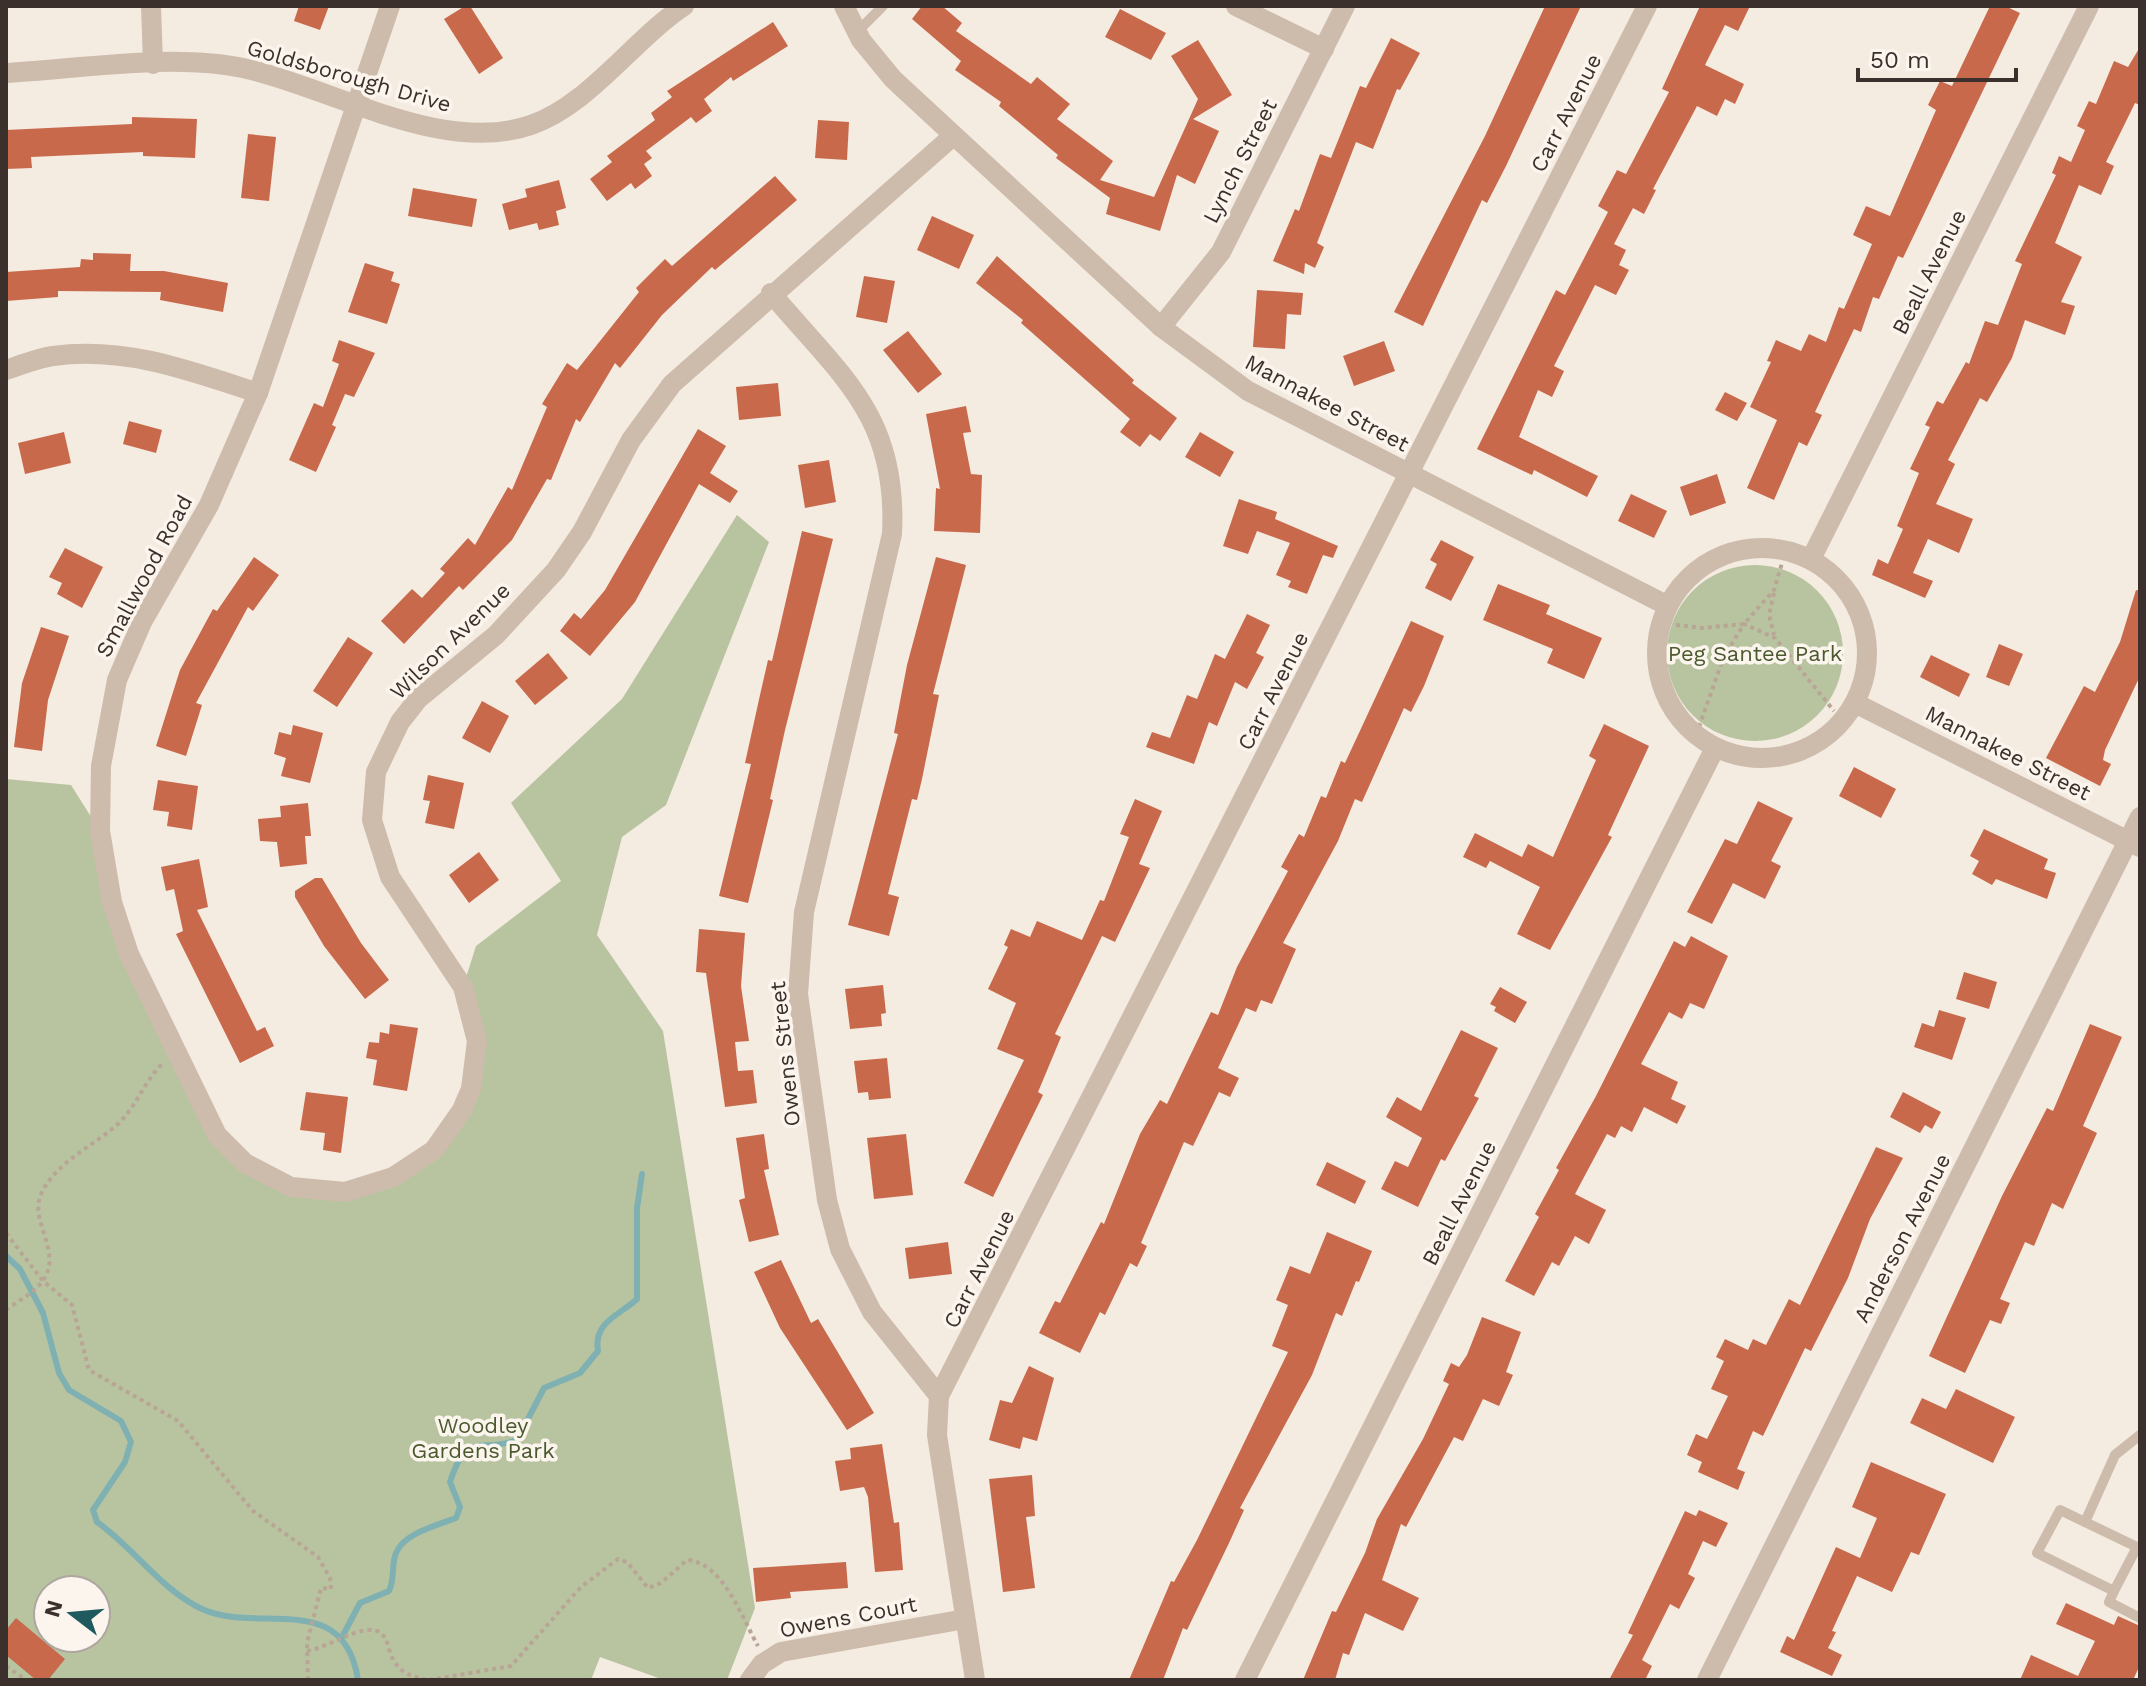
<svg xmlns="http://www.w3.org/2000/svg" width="2146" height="1686" font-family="'Work Sans',sans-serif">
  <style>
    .green { fill: #b8c4a0; fill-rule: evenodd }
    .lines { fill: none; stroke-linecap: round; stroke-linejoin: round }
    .stream { stroke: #7fb0b2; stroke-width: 6 }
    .building { fill: #c8694b }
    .path { stroke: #b9a596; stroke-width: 4; stroke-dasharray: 4 4; stroke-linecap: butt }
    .service { stroke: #cdbbac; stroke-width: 10 }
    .minor { stroke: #cdbbac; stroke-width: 20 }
    .tertiary { stroke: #cdbbac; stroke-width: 20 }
    .labels { text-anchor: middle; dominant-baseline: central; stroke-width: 7; stroke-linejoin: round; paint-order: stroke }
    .street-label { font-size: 22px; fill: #3b302b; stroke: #fbf5ee }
    .park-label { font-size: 22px; fill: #4a5a2e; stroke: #fbf5ee }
  </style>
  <rect width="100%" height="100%" fill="#f4ebe1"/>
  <g class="green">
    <path d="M 737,515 L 769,542 L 666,805 L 622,837 L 597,935 L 663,1031 L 755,1608 L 727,1680 L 664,1680 L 600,1657 L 591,1680 L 6,1680 L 6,779 L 71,785 L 100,831 L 112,902 L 217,1135 L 292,1187 L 345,1192 L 434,1150 L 471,1089 L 463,987 L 476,946 L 561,881 L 511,803 L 622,699 ZM 48,1590 L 96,1590 L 96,1638 L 48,1638 Z"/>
    <circle cx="1755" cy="653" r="88"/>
  </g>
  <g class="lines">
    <g class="stream">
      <path d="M 6,1256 L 20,1269 L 43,1313 L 59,1373 L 69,1390 L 121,1421 L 131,1442 L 125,1462 L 93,1510 L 97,1522 C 133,1547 161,1590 202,1609 C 259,1635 344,1588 358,1680"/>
      <path d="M 342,1637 L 360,1603 L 389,1591 C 395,1579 391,1566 396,1553 C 404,1533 438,1525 456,1518 L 460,1507 L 450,1482 C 467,1429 481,1454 517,1440 L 544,1388 L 580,1373 L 598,1351 C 593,1322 620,1315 637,1299 L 637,1208 L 642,1174"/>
    </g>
  </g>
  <g class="building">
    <polygon points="299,6 329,6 320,30 294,21"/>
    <polygon points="465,6 470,6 503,58 479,74 444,19"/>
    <polygon points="922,6 942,6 962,23 956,31 1031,84 1037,77 1070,104 1057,119 1113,161 1100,180 1154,197 1198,99 1171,56 1198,40 1232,95 1193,119 1219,131 1195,184 1177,175 1160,231 1106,214 1110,198 1056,158 1058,155 999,106 1001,102 955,70 961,61 912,19"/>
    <polygon points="1545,6 1581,6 1506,166 1487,203 1482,200 1423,326 1394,312 1485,136"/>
    <polygon points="1700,6 1750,6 1738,31 1725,25 1705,65 1744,84 1735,104 1725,99 1717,116 1697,106 1653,189 1656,190 1644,214 1633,208 1614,244 1626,250 1619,265 1629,270 1616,295 1595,285 1554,366 1564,371 1552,397 1538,390 1519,437 1598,476 1587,497 1534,470 1532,475 1477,449 1556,290 1565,295 1608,212 1598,206 1617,170 1626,174 1669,92 1662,89"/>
    <polygon points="1990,6 2005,6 2020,13 1903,258 1898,256 1879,299 1873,297 1861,332 1854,329 1815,412 1822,415 1807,446 1799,442 1774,500 1747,488 1777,420 1750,407 1771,362 1767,361 1776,340 1801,351 1809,334 1826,342 1839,307 1844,309 1872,244 1853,235 1866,206 1890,216 1936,110 1928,105 1940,81 1952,86"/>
    <polygon points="1120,9 1166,33 1151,60 1105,37"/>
    <polygon points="773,22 788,46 733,81 731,77 704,99 712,111 696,123 691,117 646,151 652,158 644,164 652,176 635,189 631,183 607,201 590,179 612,162 607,156 655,120 651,113 672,97 667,91"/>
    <polygon points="1391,38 1420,53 1400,90 1397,89 1373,149 1356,142 1317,243 1324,247 1315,268 1305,263 1304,274 1273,261 1295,209 1299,211 1320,154 1331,158 1360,86 1366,88"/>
    <polygon points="2140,47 2140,105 2135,103 2106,162 2114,166 2101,195 2079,185 2055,243 2082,257 2061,302 2075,306 2065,335 2025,320 2012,358 1987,402 1980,398 1948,460 1955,464 1936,504 1973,519 1959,553 1928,539 1913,573 1933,581 1925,598 1872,575 1878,559 1888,564 1903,529 1897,526 1919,473 1910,469 1930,427 1925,425 1937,401 1943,404 1966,362 1969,364 1985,321 1998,325 2022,264 2015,261 2056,175 2052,173 2059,156 2071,162 2085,130 2077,126 2089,101 2096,104 2114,61 2128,67"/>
    <polygon points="132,117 197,119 195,158 143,156 143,152 31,157 32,168 6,169 6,130 132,124"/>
    <polygon points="818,120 849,122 847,160 815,158"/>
    <polygon points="248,134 276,137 269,201 241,198"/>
    <polygon points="775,176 797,200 715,270 712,267 662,315 620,368 615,363 580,422 576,419 551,480 547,479 512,540 463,590 459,586 404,644 381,621 412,589 422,598 445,573 440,569 468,538 475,545 508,487 512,490 547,407 542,404 567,363 577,370 639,292 636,288 665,259 672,266"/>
    <polygon points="559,180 566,208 556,211 559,225 539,230 537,223 509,230 502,204 527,197 525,189"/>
    <polygon points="413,188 477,199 472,227 408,216"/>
    <polygon points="932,216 974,235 959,269 917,250"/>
    <polygon points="93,253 131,254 130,271 164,271 228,283 223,312 160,300 161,292 58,291 58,297 6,301 6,272 80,267 81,259 93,260"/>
    <polygon points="997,256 1134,380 1132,383 1177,418 1160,441 1150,434 1140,447 1120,432 1130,419 1021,323 1023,320 976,283"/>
    <polygon points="365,263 394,272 391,281 400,284 387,324 348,312"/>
    <polygon points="864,276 895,281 887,323 856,317"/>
    <polygon points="1257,290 1303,293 1301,315 1287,314 1285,349 1253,347"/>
    <polygon points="908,331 942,374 918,393 883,350"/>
    <polygon points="339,340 375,353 354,397 345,394 332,425 336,427 316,472 289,460 314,403 323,407 339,364 332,361"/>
    <polygon points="1384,341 1395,371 1354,386 1343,356"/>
    <polygon points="778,383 781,416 739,420 736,387"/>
    <polygon points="1725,392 1747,403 1737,421 1715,410"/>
    <polygon points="966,406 971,432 963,433 971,474 982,475 980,533 934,531 936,488 940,489 926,414"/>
    <polygon points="129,421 162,430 156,453 123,444"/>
    <polygon points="698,429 726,446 710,473 738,491 730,503 699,484 635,602 590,656 560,631 574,613 581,619 605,590"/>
    <polygon points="64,432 71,463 25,474 18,443"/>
    <polygon points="1200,432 1234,452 1220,477 1185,457"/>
    <polygon points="829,460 836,502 805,508 798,465"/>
    <polygon points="1717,474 1726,503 1690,516 1680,487"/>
    <polygon points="1631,494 1667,511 1654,538 1618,521"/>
    <polygon points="1239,499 1277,512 1275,519 1338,546 1333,558 1323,555 1307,594 1288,587 1291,581 1276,575 1290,543 1257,531 1248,554 1223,546"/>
    <polygon points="802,531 833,539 785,730 770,799 773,800 748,903 719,896 751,764 745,763 760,695 768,660 772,661"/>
    <polygon points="1441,540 1474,557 1451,601 1425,588 1437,564 1430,560"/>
    <polygon points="65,548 103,567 82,608 57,594 62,583 49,577"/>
    <polygon points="254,557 279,575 253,611 248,607 196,703 202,705 186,756 156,746 180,670 213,609 217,611"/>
    <polygon points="936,557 966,565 933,694 939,695 922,779 917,800 912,799 888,894 899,897 889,936 848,925 898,734 894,733 907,665"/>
    <polygon points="1498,584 1550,605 1546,614 1602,638 1584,679 1547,663 1553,649 1483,620"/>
    <polygon points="2136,590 2140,591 2140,676 2105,750 2103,760 2111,764 2100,786 2046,758 2084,686 2095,692 2120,642"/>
    <polygon points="1247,614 1270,625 1256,653 1264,657 1247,689 1235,682 1217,726 1209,722 1194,764 1146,747 1152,732 1170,738 1187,695 1197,699 1215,654 1225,659"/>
    <polygon points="1411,621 1444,636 1424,686 1411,712 1404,708 1362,802 1355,799 1338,841 1283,943 1296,949 1272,1004 1261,1000 1256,1012 1246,1008 1218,1068 1239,1078 1230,1097 1219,1092 1193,1146 1184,1142 1141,1243 1147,1246 1137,1267 1130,1263 1105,1315 1100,1312 1080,1353 1039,1333 1055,1301 1060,1303 1101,1222 1104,1224 1140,1134 1160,1100 1167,1104 1211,1012 1218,1015 1237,967 1288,871 1281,867 1299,834 1304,837 1321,796 1326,798 1341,761 1345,763"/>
    <polygon points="41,627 69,636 48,700 42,751 14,747 22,683"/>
    <polygon points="348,637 373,653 337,707 313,691"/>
    <polygon points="1999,644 2023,654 2009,686 1986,677"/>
    <polygon points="548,653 568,678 535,705 515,681"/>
    <polygon points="1931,655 1970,674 1959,697 1920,677"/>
    <polygon points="482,701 509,716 490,753 462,738"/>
    <polygon points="1604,724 1649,746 1608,835 1612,837 1550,950 1517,934 1540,887 1490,861 1486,868 1463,857 1475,833 1522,857 1528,844 1553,857 1596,760 1589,756"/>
    <polygon points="293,725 323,733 310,783 281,776 286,758 274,754 279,732 291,735"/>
    <polygon points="1854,767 1896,789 1881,818 1839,796"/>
    <polygon points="428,775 464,783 454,829 425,823 430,801 423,800"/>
    <polygon points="158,780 198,786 192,830 167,826 169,812 153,810"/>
    <polygon points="1135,799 1162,811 1139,864 1150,868 1115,942 1102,936 1055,1034 1061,1037 1038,1092 1043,1095 993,1197 964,1183 1024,1060 997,1049 1016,1003 988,989 1008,947 1004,945 1011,929 1030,937 1037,921 1082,940 1100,900 1104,901 1129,837 1120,834"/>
    <polygon points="1758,801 1793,818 1771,861 1781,866 1765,899 1733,883 1712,924 1687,912 1725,839 1737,844"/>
    <polygon points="308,803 311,836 305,836 307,864 280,867 277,842 260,841 258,819 281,817 280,806"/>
    <polygon points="1984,829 2048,859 2044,869 2056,873 2047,899 1996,879 1992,885 1972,874 1979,861 1970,856"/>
    <polygon points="479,852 499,880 469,903 449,875"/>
    <polygon points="199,859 208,907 197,910 257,1031 265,1027 274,1046 240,1063 176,934 183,931 174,889 166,891 161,867"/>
    <polygon points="315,878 322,878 361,943 389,980 365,999 324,946 295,897 295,891"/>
    <polygon points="699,929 745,933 741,986 749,1041 735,1042 738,1071 753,1070 757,1103 725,1107 706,973 696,972"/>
    <polygon points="1691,936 1728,956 1704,1009 1690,1003 1682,1019 1669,1012 1641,1064 1678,1082 1671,1099 1686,1106 1677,1124 1644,1107 1632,1132 1621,1126 1615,1138 1607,1134 1575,1194 1606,1210 1589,1244 1575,1236 1559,1266 1552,1262 1534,1296 1505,1281 1539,1217 1535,1214 1559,1170 1556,1168 1596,1096 1674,941 1685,947"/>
    <polygon points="1964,972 1997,982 1989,1009 1956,999"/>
    <polygon points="883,985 886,1013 881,1014 882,1026 850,1029 845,989"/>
    <polygon points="1500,987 1527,1002 1515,1023 1494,1011 1496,1007 1490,1004"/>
    <polygon points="1939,1010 1966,1018 1952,1060 1914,1047 1922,1023 1934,1027"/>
    <polygon points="390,1024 418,1028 407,1091 373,1085 377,1060 366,1058 369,1042 379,1043 380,1032 389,1034"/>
    <polygon points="2090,1024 2122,1037 2083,1126 2097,1133 2063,1209 2052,1203 2034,1246 2025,1242 2000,1299 2010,1303 2001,1324 1990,1320 1965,1373 1929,1356 2002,1196 2047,1108 2053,1111"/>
    <polygon points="1461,1030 1498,1048 1474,1096 1479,1098 1445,1161 1441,1159 1418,1207 1381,1189 1395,1161 1408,1167 1422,1138 1386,1117 1397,1097 1421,1111"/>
    <polygon points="887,1058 891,1098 869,1100 868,1092 858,1093 854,1061"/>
    <polygon points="306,1092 348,1097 341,1153 323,1150 325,1133 300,1130"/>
    <polygon points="1903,1092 1941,1112 1932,1129 1925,1125 1920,1133 1890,1117"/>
    <polygon points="764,1134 769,1169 764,1170 779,1235 749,1242 739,1200 745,1198 736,1138"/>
    <polygon points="906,1134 913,1195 874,1199 867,1138"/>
    <polygon points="1876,1147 1903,1158 1870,1219 1848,1278 1811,1351 1805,1348 1763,1436 1753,1431 1737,1469 1745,1472 1738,1490 1698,1472 1702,1462 1687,1455 1696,1434 1707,1439 1728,1396 1711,1389 1724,1361 1716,1357 1725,1339 1748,1350 1753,1339 1766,1345 1789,1299 1800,1305"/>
    <polygon points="1327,1162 1366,1181 1355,1204 1316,1185"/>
    <polygon points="1327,1232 1372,1251 1359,1282 1356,1281 1342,1316 1336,1313 1312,1375 1240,1508 1244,1510 1229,1543 1187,1630 1183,1628 1163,1680 1129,1680 1171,1581 1174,1582 1197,1540 1288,1352 1272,1346 1288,1305 1276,1300 1290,1266 1310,1274"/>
    <polygon points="948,1242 952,1274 909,1279 905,1248"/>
    <polygon points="781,1260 811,1323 818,1319 874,1413 847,1430 780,1328 754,1272"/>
    <polygon points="1482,1317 1521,1332 1506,1372 1513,1375 1499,1406 1483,1399 1463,1441 1454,1437 1406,1527 1401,1524 1382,1580 1419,1598 1403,1631 1365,1613 1349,1655 1343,1653 1335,1680 1303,1680 1332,1611 1336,1612 1365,1553 1377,1519 1423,1439 1449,1384 1443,1381 1451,1363 1459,1367 1467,1355"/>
    <polygon points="1029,1366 1054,1378 1037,1441 1023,1437 1020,1449 989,1440 1000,1400 1012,1403"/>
    <polygon points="1956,1389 2015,1417 1993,1463 1910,1423 1922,1398 1946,1409"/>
    <polygon points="882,1444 894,1523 899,1522 903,1570 875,1572 868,1497 864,1487 840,1491 835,1461 851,1459 850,1448"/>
    <polygon points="1871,1462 1946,1494 1919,1555 1911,1552 1892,1592 1857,1576 1832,1631 1836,1632 1828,1648 1842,1655 1832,1676 1780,1652 1787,1636 1794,1640 1836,1547 1860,1558 1877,1518 1852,1507"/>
    <polygon points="1032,1475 1035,1516 1026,1517 1035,1588 1003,1592 989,1479"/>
    <polygon points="1699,1510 1728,1523 1716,1547 1703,1541 1688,1574 1695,1578 1679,1609 1670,1604 1642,1660 1652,1666 1645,1680 1609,1680 1633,1635 1628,1633 1685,1511 1696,1516"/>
    <polygon points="846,1562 848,1588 790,1592 791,1598 756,1602 753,1568"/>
    <polygon points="2066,1603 2114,1625 2118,1616 2140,1626 2140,1665 2133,1680 2020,1680 2031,1655 2078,1676 2095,1641 2056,1624"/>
    <polygon points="16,1618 65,1659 48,1680 36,1680 6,1655 6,1630"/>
  </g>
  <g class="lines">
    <g class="path">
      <polyline points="1774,593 1769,615 1774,635"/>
      <polyline points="1676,625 1703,628 1744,624 1774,590 1782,563"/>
      <polyline points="1699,727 1724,656 1744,624 1775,638 1834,711"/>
      <polyline points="6,1233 43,1281 72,1305 89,1370 178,1421 253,1511 318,1557 330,1578 331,1589 321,1588 307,1643 308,1680"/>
      <path d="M 6,1310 C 18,1301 37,1291 44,1279 C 62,1250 29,1222 41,1194 C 56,1162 92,1147 118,1124 C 136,1107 144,1082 162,1064"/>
      <path d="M 307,1651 C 327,1647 347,1633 367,1630 C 391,1628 385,1650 396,1664 C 404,1675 415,1677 428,1680"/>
      <polyline points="6,1666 26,1680"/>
      <path d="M 429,1680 L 511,1666 L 581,1587 L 618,1559 L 627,1562 L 648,1588 L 661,1583 L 687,1560 C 723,1562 743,1620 758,1646"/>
    </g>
    <g class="service">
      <polyline points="857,32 883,6"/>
      <polygon points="2060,1510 2137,1547 2114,1591 2037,1553"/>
      <polyline points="2085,1522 2115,1455 2140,1435"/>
      <polyline points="2114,1591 2109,1602 2140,1618"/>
    </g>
    <g class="minor">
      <polyline points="151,6 153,64"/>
      <polyline points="390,6 258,393 209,505 142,622 117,680 101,766 100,831 112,902 129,954 217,1135 245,1163 291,1187 345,1192 393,1177 434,1150 462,1110 471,1089 477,1041 463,987 390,877 372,820 376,772 400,722 418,699 496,635 556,570 582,532 631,440 672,384 953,136"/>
      <polyline points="1236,6 1324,49"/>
      <path d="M 6,73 C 78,69 174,53 243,68 C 330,87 442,156 531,125 C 588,106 634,39 684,6"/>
      <path d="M 771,293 C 842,377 898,416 892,534 L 804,912 L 798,994 L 827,1200 L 840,1249 L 872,1312 L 939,1396 L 937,1435 L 975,1680"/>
      <polyline points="1161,327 1221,252 1345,6"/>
      <path d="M 6,370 C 21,365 38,358 53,356 C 125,346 191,371 258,393"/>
      <polyline points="939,1396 1647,6"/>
      <polyline points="750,1680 762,1664 781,1652 965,1619"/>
      <polyline points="1245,1680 1715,748"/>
      <polyline points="1707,1680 2140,817"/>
    </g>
    <g class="tertiary">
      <polyline points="844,6 861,40 893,79 1161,327 1248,391 1668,606"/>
      <circle cx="1762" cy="653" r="105"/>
      <polyline points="1811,559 2089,6"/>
      <polyline points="1855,703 2140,847"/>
    </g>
  </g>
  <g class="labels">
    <g class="street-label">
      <text transform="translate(349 76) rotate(16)">Goldsborough Drive</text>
      <text transform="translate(1566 113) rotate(-63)">Carr Avenue</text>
      <text transform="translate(1240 161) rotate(-63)">Lynch Street</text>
      <text transform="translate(1929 272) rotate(-63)">Beall Avenue</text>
      <text transform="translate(1327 403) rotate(28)">Mannakee Street</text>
      <text transform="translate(144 576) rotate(-62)">Smallwood Road</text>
      <text transform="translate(450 641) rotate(-44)">Wilson Avenue</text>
      <text transform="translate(1273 691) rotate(-63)">Carr Avenue</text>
      <text transform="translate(2008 753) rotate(27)">Mannakee Street</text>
      <text transform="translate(785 1054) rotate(-96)">Owens Street</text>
      <text transform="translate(1459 1203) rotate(-63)">Beall Avenue</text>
      <text transform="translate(1902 1238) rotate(-63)">Anderson Avenue</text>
      <text transform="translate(979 1269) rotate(-63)">Carr Avenue</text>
      <text transform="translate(848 1617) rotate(-11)">Owens Court</text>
    </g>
    <g class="park-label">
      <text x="1755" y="653">Peg Santee Park</text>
      <text x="483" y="1425">Woodley<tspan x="483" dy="25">Gardens Park</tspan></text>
    </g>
  </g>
  <rect width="2146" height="1686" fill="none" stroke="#3b302b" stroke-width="16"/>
  <g transform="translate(72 1614) rotate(286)"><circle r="38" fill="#fbf5ee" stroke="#aea6a0" stroke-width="2"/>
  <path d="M0-6L14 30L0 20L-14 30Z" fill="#1f5a5e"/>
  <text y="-12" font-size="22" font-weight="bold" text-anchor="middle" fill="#3b302b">N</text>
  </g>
  <path d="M1858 68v12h158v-12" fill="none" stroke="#3b302b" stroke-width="4"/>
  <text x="1870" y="68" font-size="24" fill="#3b302b" stroke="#fbf5ee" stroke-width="6" paint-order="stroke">50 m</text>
</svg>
